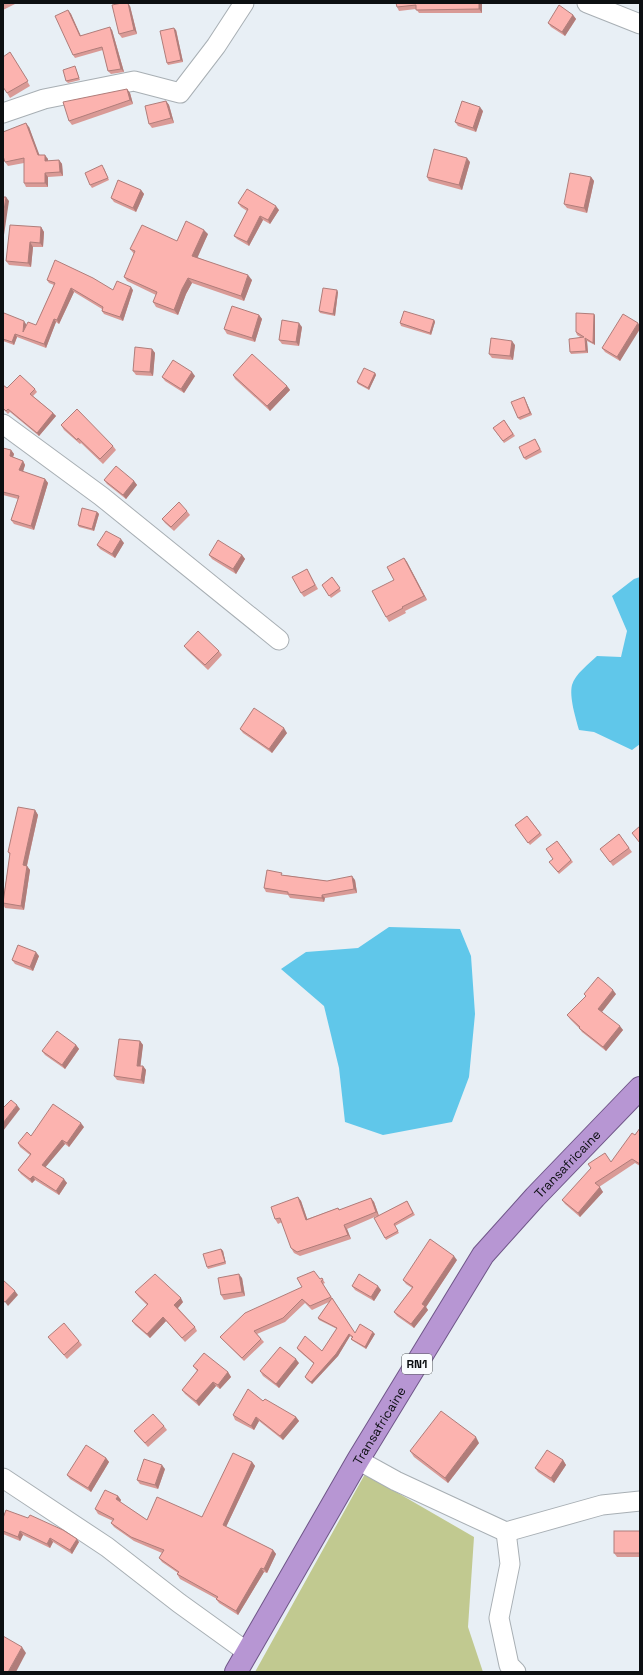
<svg xmlns="http://www.w3.org/2000/svg" width="643" height="1675" font-family="'Space Grotesk',sans-serif">
  <style>
    .green { fill: #c1c990 }
    .water { fill: #60c7ea }
    .lines { fill: none; stroke-linecap: round; stroke-linejoin: round }
    .minor-casing { stroke: #a8afb4; stroke-width: 21 }
    .trunk-casing { stroke: #6f5688; stroke-width: 24 }
    .minor { stroke: #fff; stroke-width: 19 }
    .trunk { stroke: #b796d3; stroke-width: 22 }
    .wall { fill: #d99a96 }
    .shaded-wall { fill: #b07d7a }
    .building { fill: #fcb3af; stroke: #b07d7a }
    .labels { text-anchor: middle; dominant-baseline: central; stroke-width: 3; stroke-linejoin: round; paint-order: stroke }
    .shield { fill: #f9fcfe; stroke: #535658; stroke-width: 1 }
    .shield-label { font-size: 12px; font-weight: bold; fill: #0c0f11 }
    .street-label { font-size: 13px; fill: #0c0f11; stroke: #f9fcfe }
  </style>
  <rect width="100%" height="100%" fill="#e8eff5"/>
  <polygon class="green" points="365,1474 474,1537 468,1627 483,1672 255,1672"/>
  <g class="water">
    <path d="M 640,577 L 640,744 L 632,750 L 594,732 L 579,730 C 576,719 569,697 572,685 C 575,674 589,664 597,656 L 621,657 L 627,631 L 612,596 L 634,579 Z"/>
    <polygon points="389,927 460,929 471,956 475,1014 469,1077 452,1122 383,1135 345,1122 339,1068 324,1006 281,969 306,952 358,948"/>
  </g>
  <g class="lines">
    <g class="minor-casing">
      <g id="minor">
        <polyline points="587,3 640,24"/>
        <polyline points="3,113 44,99 134,81 180,93 216,46 244,3"/>
        <polyline points="3,424 101,496 279,640"/>
        <polyline points="358,1460 396,1481 506,1532 602,1505 640,1501"/>
        <polyline points="3,1478 107,1547 179,1603 247,1652"/>
        <polyline points="506,1532 510,1564 499,1618 509,1665 516,1672"/>
      </g>
    </g>
    <g class="trunk-casing">
      <g id="trunk">
        <path id="s1" d="M 236,1672 L 358,1460 L 483,1255 L 535,1197 L 640,1088"/>
      </g>
    </g>
    <use href="#minor" class="minor"/>
    <use href="#trunk" class="trunk"/>
  </g>
  <g class="wall">
    <polygon points="3,3 17,3 3,10"/>
    <polygon points="396,3 482,3 482,13 419,13 416,9 399,11 397,7"/>
    <polygon points="130,6 137,34 122,38 119,34"/>
    <polygon points="68,10 71,14 81,36 112,30 124,72 111,74 108,71 103,50 75,58 73,55"/>
    <polygon points="573,15 576,19 565,36 551,27 548,23"/>
    <polygon points="176,30 183,62 168,65 167,63"/>
    <polygon points="10,52 30,86 10,98 7,93"/>
    <polygon points="76,69 80,80 68,83 66,81"/>
    <polygon points="127,89 130,93 133,104 72,125 69,121"/>
    <polygon points="166,101 169,105 174,123 152,128 149,124"/>
    <polygon points="483,111 476,132 458,126 455,122"/>
    <polygon points="29,127 39,155 48,159 48,161 59,160 62,164 63,176 48,177 48,187 26,187 24,183 24,163 8,166 5,162"/>
    <polygon points="470,162 462,190 429,181 427,177"/>
    <polygon points="104,168 109,180 92,188 90,185"/>
    <polygon points="591,177 594,181 587,213 567,208 564,204"/>
    <polygon points="141,190 144,194 136,212 114,202 111,198"/>
    <polygon points="238,203 279,210 270,224 263,220 249,246 237,239 234,236 247,211 241,207"/>
    <polygon points="41,227 44,232 43,247 33,247 31,267 9,265 6,261"/>
    <polygon points="208,234 197,257 252,280 244,301 192,283 186,294 178,315 156,307 153,302 156,295 127,281 124,277 134,254 130,249 177,241"/>
    <polygon points="47,280 113,290 133,290 123,321 104,314 102,311 102,309 74,292 59,324 56,322 46,348 17,337 14,345 3,341 3,315 26,324 26,325 36,325 54,285 49,283"/>
    <polygon points="338,292 335,316 320,313 319,311"/>
    <polygon points="594,314 595,316 595,345 587,341 588,353 571,354 570,352 582,338 577,335 576,332"/>
    <polygon points="259,315 262,319 255,342 227,334 224,329"/>
    <polygon points="434,320 435,322 431,335 401,326 400,323"/>
    <polygon points="640,326 620,361 605,352 602,348"/>
    <polygon points="302,327 299,346 282,344 279,340"/>
    <polygon points="515,345 513,360 492,358 489,354"/>
    <polygon points="152,349 155,353 153,376 136,375 133,371"/>
    <polygon points="375,373 376,375 369,390 358,384 357,382"/>
    <polygon points="233,375 287,386 290,390 270,411 235,379"/>
    <polygon points="195,376 184,393 165,381 162,377"/>
    <polygon points="3,385 7,388 35,389 37,392 33,396 53,413 56,416 39,436 10,412 8,414 3,409"/>
    <polygon points="524,397 525,399 532,415 520,420 518,418"/>
    <polygon points="504,420 515,436 504,443 493,428"/>
    <polygon points="61,425 113,446 116,450 103,464 81,443 80,444 64,430"/>
    <polygon points="535,439 542,452 526,460 524,458"/>
    <polygon points="3,448 11,450 14,454 13,457 23,461 25,465 23,472 45,479 48,483 34,530 14,524 11,520 18,499 3,495"/>
    <polygon points="104,480 134,481 137,485 126,499 107,484"/>
    <polygon points="187,511 190,515 174,531 165,523 162,519"/>
    <polygon points="97,512 99,514 94,531 79,527 78,525"/>
    <polygon points="124,543 115,558 100,549 97,545"/>
    <polygon points="209,555 242,555 245,559 236,574 212,559"/>
    <polygon points="404,558 407,562 427,600 405,611 406,613 389,622 386,617 394,580"/>
    <polygon points="307,569 318,589 304,597 301,593"/>
    <polygon points="332,577 341,591 331,598 322,585"/>
    <polygon points="184,646 219,651 222,655 208,670 187,650"/>
    <polygon points="240,729 287,733 272,753 243,733"/>
    <polygon points="35,810 38,815 27,866 30,870 24,910 5,908 3,904 3,900 10,855 8,852"/>
    <polygon points="527,816 542,835 530,845 515,825"/>
    <polygon points="619,834 632,852 613,866 600,849"/>
    <polygon points="557,841 573,862 559,874 551,864 553,859"/>
    <polygon points="284,875 327,881 355,880 357,893 325,898 324,902 290,898 288,895 266,892 264,888"/>
    <polygon points="39,956 33,971 15,964 12,960"/>
    <polygon points="584,994 616,994 602,1012 623,1030 606,1051 582,1032 579,1028 570,1019 567,1015 586,996"/>
    <polygon points="140,1041 143,1045 140,1066 143,1066 146,1070 144,1084 117,1080 114,1076"/>
    <polygon points="76,1045 79,1049 65,1069 45,1055 42,1051"/>
    <polygon points="84,1127 69,1147 65,1144 45,1167 67,1183 59,1195 35,1180 32,1183 21,1174 18,1170 30,1155 20,1147 18,1143 31,1136"/>
    <polygon points="640,1128 640,1166 635,1163 599,1187 603,1192 580,1217 565,1204 562,1200 611,1162 635,1135"/>
    <polygon points="298,1197 301,1201 307,1219 338,1208 340,1210 371,1198 374,1202 379,1216 407,1201 415,1215 395,1226 399,1233 386,1240 385,1238 377,1216 347,1229 351,1239 300,1256 294,1253 291,1248 282,1222 278,1224 275,1219"/>
    <polygon points="221,1249 223,1251 226,1264 208,1269 207,1267"/>
    <polygon points="457,1260 426,1307 428,1310 414,1328 397,1316 394,1312 412,1288 406,1284 403,1280"/>
    <polygon points="242,1278 245,1296 224,1300 221,1295"/>
    <polygon points="322,1278 325,1283 323,1284 355,1333 375,1334 366,1349 353,1341 351,1339 352,1338 350,1336 338,1356 312,1384 307,1380 305,1377 314,1364 298,1350 297,1348 322,1351 337,1329 319,1320 318,1318 329,1302 312,1310 305,1303 285,1322 257,1334 264,1342 244,1361 220,1337"/>
    <polygon points="352,1286 381,1290 374,1301 355,1290"/>
    <polygon points="135,1292 183,1302 178,1308 195,1327 197,1331 185,1342 166,1321 150,1338 135,1325 132,1321 147,1305 138,1296"/>
    <polygon points="48,1337 79,1341 82,1345 67,1359"/>
    <polygon points="299,1363 279,1388 263,1376 260,1371"/>
    <polygon points="193,1366 228,1372 231,1377 220,1389 216,1386 199,1406 185,1394 182,1390 197,1371"/>
    <polygon points="263,1401 296,1417 299,1421 283,1440 259,1421 254,1430 235,1420 233,1415"/>
    <polygon points="164,1426 167,1430 148,1447 137,1435 134,1431"/>
    <polygon points="479,1443 448,1483 414,1457 410,1451"/>
    <polygon points="106,1458 109,1462 91,1492 70,1479 67,1475"/>
    <polygon points="563,1460 566,1465 554,1483 538,1472 535,1468"/>
    <polygon points="252,1462 255,1466 226,1527 273,1550 276,1554 267,1573 264,1572 238,1615 219,1603 216,1599 217,1599 180,1579 177,1574 178,1573 162,1562 159,1558 162,1553 134,1541 114,1527 111,1523 113,1521 98,1514 95,1509 118,1496 121,1500 120,1502 147,1520 202,1517"/>
    <polygon points="165,1469 158,1489 140,1484 137,1480"/>
    <polygon points="3,1518 79,1542 72,1554 53,1542 50,1548 23,1535 20,1541 3,1534"/>
    <polygon points="640,1531 640,1557 617,1557 614,1553"/>
  </g>
  <g class="shaded-wall">
    <polygon points="128,3 130,6 137,34 134,30"/>
    <polygon points="479,3 482,3 482,13 479,9"/>
    <polygon points="68,10 71,14 82,39 80,36"/>
    <polygon points="573,15 576,19 565,36 562,32"/>
    <polygon points="110,27 112,30 124,72 121,69"/>
    <polygon points="174,28 176,30 183,62 181,60"/>
    <polygon points="127,89 130,93 133,104 130,100"/>
    <polygon points="166,101 169,105 174,123 171,118"/>
    <polygon points="480,107 483,111 476,132 473,128"/>
    <polygon points="26,123 29,127 41,159 38,155"/>
    <polygon points="45,155 48,159 48,165 45,161"/>
    <polygon points="467,158 470,162 462,190 459,185"/>
    <polygon points="59,160 62,164 63,176 60,172"/>
    <polygon points="45,173 48,177 48,187 45,183"/>
    <polygon points="591,177 594,181 587,213 584,208"/>
    <polygon points="141,190 144,194 136,212 133,208"/>
    <polygon points="6,197 9,201 4,235 3,234 3,217"/>
    <polygon points="276,206 279,210 270,224 268,220"/>
    <polygon points="260,216 263,220 249,246 247,242"/>
    <polygon points="41,227 44,232 43,247 40,243"/>
    <polygon points="204,230 208,234 196,261 192,256"/>
    <polygon points="30,242 33,247 31,267 28,263"/>
    <polygon points="248,275 252,280 244,301 241,296"/>
    <polygon points="188,278 192,283 186,294 178,315 174,310 182,289"/>
    <polygon points="131,287 133,290 123,321 120,317"/>
    <polygon points="71,288 74,292 59,324 57,320"/>
    <polygon points="337,290 338,292 335,316 333,314"/>
    <polygon points="594,314 595,316 595,345 593,343"/>
    <polygon points="259,315 262,319 255,342 252,338"/>
    <polygon points="54,319 56,322 46,348 44,344"/>
    <polygon points="434,320 435,322 431,335 430,333"/>
    <polygon points="24,321 26,324 25,336 23,332"/>
    <polygon points="299,323 302,327 299,346 296,342"/>
    <polygon points="638,323 640,326 640,329 620,361 617,357"/>
    <polygon points="15,334 17,337 14,345 12,342"/>
    <polygon points="585,338 587,341 588,353 586,351"/>
    <polygon points="512,341 515,345 513,360 510,356"/>
    <polygon points="152,349 155,353 153,376 150,372"/>
    <polygon points="192,372 195,376 184,393 181,389"/>
    <polygon points="375,373 376,375 369,390 368,388"/>
    <polygon points="287,386 290,390 270,411 267,406"/>
    <polygon points="524,397 525,399 532,415 530,413"/>
    <polygon points="53,413 56,416 39,436 37,433"/>
    <polygon points="11,450 14,454 12,460 10,456"/>
    <polygon points="23,461 25,465 22,474 19,470"/>
    <polygon points="45,479 48,483 34,530 31,526"/>
    <polygon points="134,481 137,485 126,499 123,495"/>
    <polygon points="97,512 99,514 94,531 92,529"/>
    <polygon points="121,539 124,543 115,558 112,554"/>
    <polygon points="242,555 245,559 236,574 233,569"/>
    <polygon points="404,558 407,562 427,600 424,596"/>
    <polygon points="284,728 287,733 272,753 269,749"/>
    <polygon points="35,810 38,815 26,869 23,865"/>
    <polygon points="27,866 30,870 24,910 21,906"/>
    <polygon points="352,876 355,880 357,893 354,889"/>
    <polygon points="322,895 325,898 324,902 322,898"/>
    <polygon points="36,952 39,956 33,971 30,967"/>
    <polygon points="613,990 616,994 601,1013 598,1009"/>
    <polygon points="620,1026 623,1030 606,1051 603,1047"/>
    <polygon points="140,1041 143,1045 140,1070 137,1066"/>
    <polygon points="76,1045 79,1049 65,1069 62,1065"/>
    <polygon points="143,1066 146,1070 144,1084 141,1080"/>
    <polygon points="17,1105 20,1109 3,1131 3,1123"/>
    <polygon points="81,1123 84,1127 69,1147 67,1143"/>
    <polygon points="62,1140 65,1144 44,1169 42,1165"/>
    <polygon points="33,1176 35,1180 32,1183 30,1179"/>
    <polygon points="64,1179 67,1183 59,1195 56,1191"/>
    <polygon points="600,1187 603,1192 580,1217 578,1213"/>
    <polygon points="298,1197 301,1201 309,1224 306,1220"/>
    <polygon points="371,1198 374,1202 379,1216 376,1212"/>
    <polygon points="344,1225 347,1229 351,1239 348,1235"/>
    <polygon points="221,1249 223,1251 226,1264 225,1262"/>
    <polygon points="454,1256 457,1260 426,1307 428,1310 414,1328 411,1324 422,1304"/>
    <polygon points="239,1274 242,1278 245,1296 242,1292"/>
    <polygon points="378,1286 381,1290 374,1301 371,1297"/>
    <polygon points="15,1291 18,1295 8,1306 5,1302"/>
    <polygon points="181,1298 183,1302 177,1309 174,1305"/>
    <polygon points="163,1317 166,1321 150,1338 147,1334"/>
    <polygon points="373,1332 375,1334 366,1349 365,1347"/>
    <polygon points="349,1334 350,1336 338,1356 312,1384 311,1382"/>
    <polygon points="296,1359 299,1363 279,1388 276,1384"/>
    <polygon points="228,1372 231,1377 220,1389 218,1385"/>
    <polygon points="213,1382 216,1386 199,1406 196,1401"/>
    <polygon points="256,1417 259,1421 254,1430 251,1426"/>
    <polygon points="296,1417 299,1421 283,1440 280,1436"/>
    <polygon points="476,1437 479,1443 448,1483 445,1478"/>
    <polygon points="106,1458 109,1462 91,1492 88,1488"/>
    <polygon points="563,1460 566,1465 554,1483 551,1478"/>
    <polygon points="252,1462 255,1466 225,1529 223,1525"/>
    <polygon points="162,1465 165,1469 158,1489 155,1485"/>
    <polygon points="118,1496 121,1500 119,1504 116,1499"/>
    <polygon points="20,1531 23,1535 20,1541 18,1537"/>
    <polygon points="50,1538 53,1542 50,1548 47,1544"/>
    <polygon points="77,1539 79,1542 72,1554 70,1550"/>
    <polygon points="273,1550 276,1554 267,1573 264,1569"/>
    <polygon points="261,1568 264,1572 238,1615 236,1611"/>
    <polygon points="22,1647 26,1653 16,1672 8,1672"/>
  </g>
  <g class="building">
    <polygon points="122,3 128,3 134,30 119,34 112,5"/>
    <polygon points="396,3 479,3 479,9 416,10 416,5 397,7"/>
    <polygon points="559,5 573,15 562,32 548,23"/>
    <polygon points="68,10 80,36 110,27 121,69 108,71 102,47 73,55 55,16"/>
    <polygon points="174,28 181,60 167,63 160,31"/>
    <polygon points="10,52 28,81 7,93 3,87 3,57"/>
    <polygon points="75,66 79,78 66,81 63,70"/>
    <polygon points="127,89 130,100 69,121 63,102"/>
    <polygon points="166,101 171,118 149,124 145,106"/>
    <polygon points="462,101 480,107 473,128 455,122"/>
    <polygon points="26,123 38,155 45,155 45,161 59,160 60,172 45,173 45,183 24,183 24,158 5,162 3,156 3,132"/>
    <polygon points="434,149 467,158 459,185 427,177"/>
    <polygon points="102,165 108,178 90,185 85,173"/>
    <polygon points="570,173 591,177 584,208 564,204"/>
    <polygon points="118,180 141,190 133,208 111,198"/>
    <polygon points="247,189 276,206 268,220 260,216 247,242 234,236 248,209 238,203"/>
    <polygon points="3,197 6,197 3,217"/>
    <polygon points="186,221 204,230 192,256 248,275 241,296 188,278 182,289 174,310 153,302 157,292 124,277 135,251 130,249 142,225 177,241"/>
    <polygon points="10,225 41,227 40,243 30,242 28,263 6,261"/>
    <polygon points="55,260 93,278 113,290 117,281 131,287 120,317 102,311 103,307 71,288 57,320 54,319 44,344 15,334 12,342 3,339 3,315 4,313 24,321 23,332 28,322 36,325 55,283 47,280"/>
    <polygon points="323,288 337,290 333,314 319,311"/>
    <polygon points="232,306 259,315 252,338 224,329"/>
    <polygon points="404,311 434,320 430,333 400,323"/>
    <polygon points="576,313 594,314 593,343 585,338 586,351 570,352 569,339 584,337 576,332"/>
    <polygon points="623,314 638,323 617,357 602,348"/>
    <polygon points="282,320 299,323 296,342 279,340"/>
    <polygon points="491,338 512,341 510,356 489,354"/>
    <polygon points="135,347 152,349 150,372 133,371"/>
    <polygon points="252,354 287,386 267,406 233,375"/>
    <polygon points="173,360 192,372 181,389 162,377"/>
    <polygon points="364,368 375,373 368,388 357,382"/>
    <polygon points="20,375 35,389 30,394 53,413 37,433 8,409 6,411 3,408 3,385 7,388"/>
    <polygon points="524,397 530,413 518,418 511,402"/>
    <polygon points="77,409 113,446 100,459 78,438 77,440 61,425"/>
    <polygon points="504,420 513,434 503,441 493,428"/>
    <polygon points="535,439 540,449 524,458 519,447"/>
    <polygon points="3,448 11,450 10,456 23,461 19,470 45,479 31,526 11,520 19,496 3,492"/>
    <polygon points="116,466 134,481 123,495 104,480"/>
    <polygon points="179,502 187,511 171,527 162,519"/>
    <polygon points="82,508 97,512 92,529 78,525"/>
    <polygon points="106,531 121,539 112,554 97,545"/>
    <polygon points="218,540 242,555 233,569 209,555"/>
    <polygon points="404,558 424,596 402,607 403,608 386,617 372,591 394,580 387,567"/>
    <polygon points="307,569 315,585 301,593 292,577"/>
    <polygon points="332,577 340,588 329,596 322,585"/>
    <polygon points="198,631 219,651 205,665 184,646"/>
    <polygon points="254,708 284,728 269,749 240,729"/>
    <polygon points="18,807 35,810 23,865 27,866 21,906 3,903 10,853 8,852"/>
    <polygon points="527,816 540,833 528,843 515,825"/>
    <polygon points="640,826 640,843 632,833"/>
    <polygon points="619,834 629,848 610,862 600,849"/>
    <polygon points="557,841 571,860 558,872 549,862 553,859 546,849"/>
    <polygon points="267,870 282,873 281,875 327,881 352,876 354,889 322,895 322,898 288,894 288,892 264,888"/>
    <polygon points="18,945 36,952 30,967 12,960"/>
    <polygon points="598,977 613,990 598,1009 620,1026 603,1047 579,1028 580,1027 567,1015 586,996 584,994"/>
    <polygon points="57,1031 76,1045 62,1065 42,1051"/>
    <polygon points="119,1039 140,1041 137,1066 143,1066 141,1080 114,1076"/>
    <polygon points="11,1100 17,1105 3,1123 3,1108"/>
    <polygon points="53,1104 81,1123 67,1143 62,1140 42,1165 64,1179 56,1191 33,1176 30,1179 18,1170 31,1154 18,1143 27,1132 31,1136"/>
    <polygon points="640,1128 640,1164 632,1159 595,1183 600,1187 578,1213 562,1200 591,1168 588,1164 605,1153 611,1162 632,1133 635,1135"/>
    <polygon points="298,1197 306,1220 338,1208 339,1210 371,1198 376,1212 344,1225 348,1235 297,1252 291,1248 280,1218 275,1219 271,1207"/>
    <polygon points="407,1201 413,1213 394,1224 398,1231 385,1238 374,1218"/>
    <polygon points="430,1239 454,1256 422,1304 425,1306 411,1324 394,1312 413,1287 403,1280"/>
    <polygon points="221,1249 225,1262 207,1267 203,1254"/>
    <polygon points="314,1271 320,1279 322,1278 323,1280 321,1281 331,1297 310,1306 302,1299 283,1318 254,1331 261,1339 242,1358 220,1337 245,1313 302,1287 297,1278"/>
    <polygon points="155,1274 181,1298 174,1305 195,1327 182,1338 163,1317 147,1334 132,1321 148,1304 135,1292"/>
    <polygon points="239,1274 242,1292 221,1295 218,1278"/>
    <polygon points="359,1274 378,1286 371,1297 352,1286"/>
    <polygon points="3,1280 15,1291 5,1302 3,1301"/>
    <polygon points="332,1298 355,1333 360,1324 373,1332 365,1347 351,1339 353,1337 349,1334 336,1354 311,1382 305,1377 314,1363 297,1348 305,1336 322,1351 337,1328 318,1318"/>
    <polygon points="64,1323 79,1341 64,1355 48,1337"/>
    <polygon points="280,1347 296,1359 276,1384 260,1371"/>
    <polygon points="204,1353 228,1372 218,1385 213,1382 196,1401 182,1390 198,1370 193,1366"/>
    <polygon points="248,1389 263,1401 265,1399 296,1417 280,1436 256,1417 251,1426 233,1415"/>
    <polygon points="441,1411 476,1437 445,1478 410,1451"/>
    <polygon points="153,1414 164,1426 145,1443 134,1431"/>
    <polygon points="86,1445 106,1458 88,1488 67,1475"/>
    <polygon points="547,1450 563,1460 551,1478 535,1468"/>
    <polygon points="233,1453 252,1462 223,1525 273,1550 264,1569 261,1568 236,1611 216,1599 218,1597 177,1574 179,1572 159,1558 164,1550 131,1537 111,1523 114,1519 95,1509 105,1490 118,1496 116,1499 147,1520 157,1497 202,1517"/>
    <polygon points="144,1459 162,1465 155,1485 137,1480"/>
    <polygon points="6,1510 28,1518 30,1515 63,1530 77,1539 70,1550 50,1538 47,1544 20,1531 18,1537 3,1531 3,1518"/>
    <rect x="614" y="1531" width="26" height="22"/>
    <polygon points="3,1636 22,1647 8,1672 3,1672"/>
  </g>
  <g class="labels">
    <rect class="shield" x="402" y="1354" width="30" height="20" rx="3"/>
    <g class="shield-label">
      <text x="417" y="1364">RN1</text>
    </g>
    <g class="street-label">
      <text stroke="none"><textPath href="#s1" startOffset="609">Transafricaine</textPath></text>
      <text stroke="none"><textPath href="#s1" startOffset="285">Transafricaine</textPath></text>
    </g>
  </g>
  <rect width="643" height="1675" fill="none" stroke="#0c0f11" stroke-width="8"/>
</svg>
